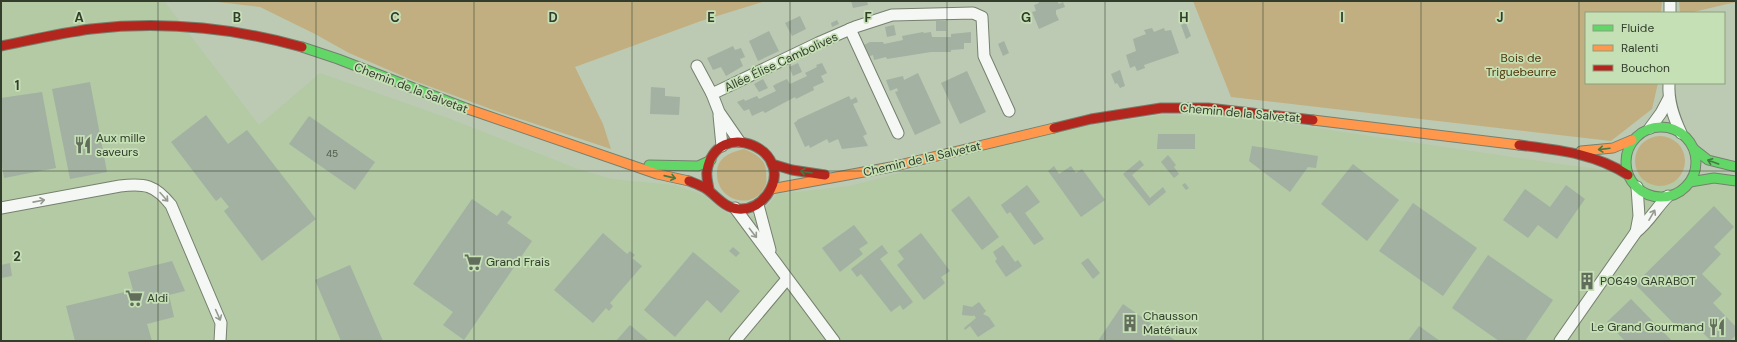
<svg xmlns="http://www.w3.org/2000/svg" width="1737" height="342" font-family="'DM Sans',sans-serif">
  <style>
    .built { fill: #b3caa5 }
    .green { fill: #c2af81 }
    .building { fill: #a2b1a1 }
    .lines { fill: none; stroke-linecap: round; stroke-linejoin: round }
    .street-casing { stroke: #75806e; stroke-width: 13 }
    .fast-casing { stroke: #75806e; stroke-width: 11 }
    .slow-casing { stroke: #75806e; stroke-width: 11 }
    .jam-casing { stroke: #75806e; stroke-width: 11 }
    .street { stroke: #f5f7f4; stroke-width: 11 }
    .fast { stroke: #63d668; stroke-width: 9 }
    .slow { stroke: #ff974d; stroke-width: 9 }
    .jam { stroke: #b3261e; stroke-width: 9 }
    .oneway { stroke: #467a44 }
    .oneway2 { stroke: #949a90 }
    .grid { fill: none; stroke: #323d2c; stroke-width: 1; stroke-opacity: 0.55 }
    .labels { text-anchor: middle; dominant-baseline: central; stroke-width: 3.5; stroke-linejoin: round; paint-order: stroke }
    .number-label { font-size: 10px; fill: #4e5a49 }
    .park-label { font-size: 12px; fill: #503508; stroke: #c6e0b6 }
    .street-label { font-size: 12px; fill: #323d2c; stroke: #c6e0b6 }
    .poi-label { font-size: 12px; fill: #323d2c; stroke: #c6e0b6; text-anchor: start }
    .grid-label { font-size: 13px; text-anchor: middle; font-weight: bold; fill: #323d2c; stroke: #c6e0b6; stroke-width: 3.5; stroke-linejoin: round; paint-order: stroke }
  </style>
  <rect width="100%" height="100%" fill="#bccab3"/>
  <polygon class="built" points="1,1 164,1 259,125 320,73 448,118 578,169 612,179 674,185 704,195 719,208 733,217 751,217 766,208 777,194 850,186 1069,128 1163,115 1233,118 1268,121 1567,165 1736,187 1736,341 1,341"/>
  <g class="green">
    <polygon points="209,1 766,1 701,21 575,67 603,124 611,149 496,111 412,80 349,53 315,34 260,7"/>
    <polygon points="1193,1 1662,1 1661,13 1586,13 1586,83 1658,83 1652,109 1611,141 1231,97"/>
    <polygon points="1679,1 1736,1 1736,2 1689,13 1680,13"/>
    <circle cx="1660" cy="161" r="25"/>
    <path d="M 744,149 C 754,153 766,159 766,171 C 766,175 767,180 766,184 C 756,212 716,202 717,173 C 717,157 731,152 744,149 Z"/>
  </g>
  <g class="building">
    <polygon points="851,1 867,1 868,5 853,8"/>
    <polygon points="1038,1 1057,1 1059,4 1063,2 1065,7 1056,10 1056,14 1059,20 1039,29 1032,12 1036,11 1034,5 1039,3"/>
    <polygon points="800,16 806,29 792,36 785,23"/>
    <polygon points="837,20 839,24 832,27 831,23"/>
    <rect x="936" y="21" width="10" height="10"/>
    <polygon points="1186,23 1191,36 1186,39 1181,25"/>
    <polygon points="894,25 896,35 887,37 885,27"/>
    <polygon points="1152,28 1154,32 1164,28 1165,31 1171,30 1179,53 1144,65 1145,68 1137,71 1135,66 1130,68 1126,55 1136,51 1133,39 1146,34 1144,30"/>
    <polygon points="769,31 779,51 758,61 749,41"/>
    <polygon points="923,32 924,33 931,32 932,37 951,37 951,34 971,32 971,43 964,43 964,49 951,50 951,52 931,52 887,59 886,57 874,60 873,55 867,57 862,46 870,42 883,42 884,44 903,40 902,36"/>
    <polygon points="1004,41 1009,53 1003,56 998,44"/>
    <polygon points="733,46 735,50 741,48 745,57 740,59 743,66 726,76 721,67 713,70 707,58"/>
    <polygon points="798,63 802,72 793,76 789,67"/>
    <polygon points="822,63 827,73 821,76 824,82 813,87 814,90 796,99 795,97 765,113 763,111 752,116 749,109 744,111 737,102 744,99 745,101 757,96 759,99 776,91 773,86 776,84 787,79 790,84 807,76 805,73 817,67 816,65"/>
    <polygon points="1120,70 1125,86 1120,88 1117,83 1115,84 1111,74"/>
    <polygon points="967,71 986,112 960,124 941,83"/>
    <polygon points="918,73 941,123 915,135 895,92 898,91 897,88 890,91 886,80 903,76 904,80"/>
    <polygon points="763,79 768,88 759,92 754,84"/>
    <polygon points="90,82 107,172 70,179 52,89"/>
    <polygon points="651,87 665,88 665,96 680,97 679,115 650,114"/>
    <polygon points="42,92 56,168 4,178 1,160 1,98"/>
    <polygon points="849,96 851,100 856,97 858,102 853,104 867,134 863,136 868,146 842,149 838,139 829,143 827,139 810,148 809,145 805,147 794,123 797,121 797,120"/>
    <polygon points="206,115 228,144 247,130 316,219 262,261 224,211 229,207 221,197 216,201 171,142"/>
    <polygon points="309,116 375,162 355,190 289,144"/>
    <polygon points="1158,134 1195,134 1195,149 1157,149"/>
    <polygon points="1252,146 1318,156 1316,168 1308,167 1290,192 1249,161"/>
    <polygon points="1168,155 1176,165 1174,167 1179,174 1174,178 1161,162"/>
    <polygon points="1140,160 1144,165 1132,175 1150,198 1163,187 1166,192 1149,206 1123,174"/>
    <polygon points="1353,164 1399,200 1367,241 1321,204"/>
    <polygon points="1054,166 1059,174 1071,166 1076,173 1082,169 1105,200 1081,217 1048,171"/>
    <polygon points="1185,183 1189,188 1186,190 1182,185"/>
    <polygon points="1027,185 1040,202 1025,213 1044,239 1034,245 1010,212 1007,214 1001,205"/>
    <polygon points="1566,185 1585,199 1557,239 1538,225 1528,238 1503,220 1525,189 1550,207"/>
    <polygon points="969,196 999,237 982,250 951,210"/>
    <polygon points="472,199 497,216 502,210 512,217 507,223 532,241 464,340 443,325 453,312 413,284"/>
    <polygon points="1413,203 1477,248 1443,296 1379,251"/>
    <polygon points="1714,206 1734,227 1714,247 1721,254 1702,274 1722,294 1713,303 1736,327 1736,335 1730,341 1711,341 1693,323 1683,333 1635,284"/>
    <polygon points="854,225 868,243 859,249 863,254 840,272 822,248"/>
    <polygon points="603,233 627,254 630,251 635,255 632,258 642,266 610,303 613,306 609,311 606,308 593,323 554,290"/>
    <polygon points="921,233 950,271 941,277 945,283 924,300 897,265 904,259 898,251"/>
    <polygon points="882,245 888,253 880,259 913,302 903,310 900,305 891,312 861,274 857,277 851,269"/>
    <polygon points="1003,245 1015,262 1018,260 1022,266 1006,277 995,261 997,259 993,252"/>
    <polygon points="733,247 740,253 736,257 729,251"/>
    <polygon points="693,252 740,291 721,313 707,300 675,337 644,310"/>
    <polygon points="1488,255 1553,300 1525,341 1499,341 1452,308"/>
    <polygon points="1088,258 1100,273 1093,279 1081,263"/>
    <polygon points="172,261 185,291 169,295 174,317 147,324 152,341 75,341 66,306 133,290 128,272"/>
    <polygon points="10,263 12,276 1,278 1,265"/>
    <polygon points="350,265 383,341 341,341 315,280"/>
    <polygon points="1587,277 1591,279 1587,285 1583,282"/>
    <polygon points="1631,299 1672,341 1625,341 1607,322"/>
    <polygon points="979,302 986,311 983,314 989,317 995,326 978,337 970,326 965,330 964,328 976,318 974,315 973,316 962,315 963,305 972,307"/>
    <polygon points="1123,304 1176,341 1098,341"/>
    <polygon points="630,325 649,341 616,341"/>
    <polygon points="1419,326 1440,341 1408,341"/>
  </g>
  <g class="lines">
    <g class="street-casing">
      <g id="street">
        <polyline points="1670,1 1670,13"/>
        <polyline points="850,29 898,133"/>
        <polyline points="697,66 712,94"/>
        <path d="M 1669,83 C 1668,101 1673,116 1681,133"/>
        <polyline points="719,115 722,146"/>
        <polyline points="1650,128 1661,113 1669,98"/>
        <polyline points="739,141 719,112 712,94 818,43 855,27 892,15 973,13 982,17 984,56 1009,111"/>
        <polyline points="758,205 770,250"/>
        <path d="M 1,208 L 120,186 C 145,183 155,185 171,205 L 221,323 L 220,341"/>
        <polyline points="735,208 834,341"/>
        <polyline points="1636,232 1639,216 1637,187"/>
        <polyline points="735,341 787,279"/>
        <path d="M 1560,341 L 1636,232 C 1649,222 1656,208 1668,196"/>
      </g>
    </g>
    <g class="fast-casing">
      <g id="fast">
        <polyline points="302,47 338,59 468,109"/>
        <circle cx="1661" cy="162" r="35"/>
        <polyline points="1694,149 1708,160 1736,167"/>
        <polyline points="649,165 698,166 711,160"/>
        <polyline points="1690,182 1714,178 1736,181"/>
      </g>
    </g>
    <g class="slow-casing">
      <g id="slow">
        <polyline points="468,109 657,174 689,181"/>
        <polyline points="1313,120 1519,145"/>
        <polyline points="1581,151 1613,148 1632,140"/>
        <polyline points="771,189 891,167 1054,128"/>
      </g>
    </g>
    <g class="jam-casing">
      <g id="jam">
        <path d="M 1,46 C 31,40 61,33 91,29 C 161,21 234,28 302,47"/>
        <polyline points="1054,128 1091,119 1161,108 1208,108 1313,120"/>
        <path d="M 1519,145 C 1558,150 1594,153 1628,175"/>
        <polyline points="772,164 792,170 825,175"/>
        <path d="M 689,181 C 694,183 700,185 705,188 C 716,195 724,208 738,209 C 750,210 760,204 767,195 C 799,150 716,115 707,171 C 706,177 708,183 709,189"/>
      </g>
    </g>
    <use href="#street" class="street"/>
    <use href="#fast" class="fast"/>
    <use href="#slow" class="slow"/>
    <use href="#jam" class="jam"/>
  </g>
  <defs><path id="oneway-shaft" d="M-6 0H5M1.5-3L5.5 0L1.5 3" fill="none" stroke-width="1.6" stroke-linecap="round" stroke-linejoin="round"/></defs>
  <g class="oneway">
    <use href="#oneway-shaft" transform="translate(1604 149) rotate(173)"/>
    <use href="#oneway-shaft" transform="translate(1713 162) rotate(-160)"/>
    <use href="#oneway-shaft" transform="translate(806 172) rotate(-172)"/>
    <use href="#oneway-shaft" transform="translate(670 177) rotate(13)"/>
  </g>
  <g class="oneway2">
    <use href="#oneway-shaft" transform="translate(164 197) rotate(48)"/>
    <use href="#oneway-shaft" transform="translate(39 201) rotate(-11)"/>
    <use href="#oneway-shaft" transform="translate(1652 215) rotate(-60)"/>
    <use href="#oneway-shaft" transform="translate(753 233) rotate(52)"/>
    <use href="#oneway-shaft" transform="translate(218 315) rotate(66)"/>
  </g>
  <path class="grid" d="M 158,1 L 158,341M 316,1 L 316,341M 474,1 L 474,341M 632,1 L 632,341M 790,1 L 790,341M 947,1 L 947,341M 1105,1 L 1105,341M 1263,1 L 1263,341M 1421,1 L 1421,341M 1579,1 L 1579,341M 1,171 L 1736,171"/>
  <defs>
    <g id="restaurant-bare" transform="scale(1.38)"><path d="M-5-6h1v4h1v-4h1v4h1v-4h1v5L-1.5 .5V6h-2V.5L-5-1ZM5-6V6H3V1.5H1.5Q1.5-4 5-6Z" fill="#626e5b" stroke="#c6e0b6" stroke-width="2.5" paint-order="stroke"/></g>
    <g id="supermarket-bare" transform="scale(1.38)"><path d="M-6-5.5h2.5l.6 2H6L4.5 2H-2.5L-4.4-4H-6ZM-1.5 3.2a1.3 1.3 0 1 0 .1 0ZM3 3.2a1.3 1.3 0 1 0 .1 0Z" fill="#626e5b" stroke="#c6e0b6" stroke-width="2.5" paint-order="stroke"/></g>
    <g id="building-bare" transform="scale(1.38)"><path d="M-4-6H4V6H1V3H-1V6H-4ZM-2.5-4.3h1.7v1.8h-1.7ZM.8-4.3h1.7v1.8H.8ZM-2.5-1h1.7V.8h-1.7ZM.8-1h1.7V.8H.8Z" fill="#626e5b" stroke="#c6e0b6" stroke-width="2.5" paint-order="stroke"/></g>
  </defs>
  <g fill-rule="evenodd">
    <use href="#restaurant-bare" x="83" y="145"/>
    <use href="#supermarket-bare" x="473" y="262"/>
    <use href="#building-bare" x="1587" y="281"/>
    <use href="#supermarket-bare" x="134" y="298"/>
    <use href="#building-bare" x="1130" y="323"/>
    <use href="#restaurant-bare" x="1717" y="327"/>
  </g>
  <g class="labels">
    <g class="number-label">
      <text x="332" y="153">45</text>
    </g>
    <g class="park-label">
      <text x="1521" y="58">Bois de<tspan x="1521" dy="14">Triguebeurre</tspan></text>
    </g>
    <g class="street-label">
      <text transform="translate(781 62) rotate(-25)">Allée Élise Cambolives</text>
      <text transform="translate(411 88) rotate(21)">Chemin de la Salvetat</text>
      <text transform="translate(1240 113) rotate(5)">Chemin de la Salvetat</text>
      <text transform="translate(922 159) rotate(-13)">Chemin de la Salvetat</text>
    </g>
    <g class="poi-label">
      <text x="96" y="138">Aux mille<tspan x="96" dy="14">saveurs</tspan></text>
      <text x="486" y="262">Grand Frais</text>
      <text x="1600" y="281">P0649 GARABOT</text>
      <text x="147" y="298">Aldi</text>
      <text x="1143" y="316">Chausson<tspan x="1143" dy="14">Matériaux</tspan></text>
      <text x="1704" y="327" text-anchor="end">Le Grand Gourmand</text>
    </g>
  </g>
  <g class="grid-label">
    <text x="79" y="22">A</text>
    <text x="237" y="22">B</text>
    <text x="395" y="22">C</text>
    <text x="553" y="22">D</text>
    <text x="711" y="22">E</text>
    <text x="868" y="22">F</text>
    <text x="1026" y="22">G</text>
    <text x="1184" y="22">H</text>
    <text x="1342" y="22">I</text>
    <text x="1500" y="22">J</text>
    <text x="17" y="90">1</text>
    <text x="17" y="261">2</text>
  </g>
  <rect width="1737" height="342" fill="none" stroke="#323d2c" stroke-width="4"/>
  <rect x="1585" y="12" width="140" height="72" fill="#c6e0b6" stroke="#8b9f7f"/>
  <rect x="1593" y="25" width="20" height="6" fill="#63d668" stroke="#8b9f7f"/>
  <text x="1621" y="32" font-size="12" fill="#323d2c">Fluide</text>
  <rect x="1593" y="45" width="20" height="6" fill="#ff974d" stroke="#8b9f7f"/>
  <text x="1621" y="52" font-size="12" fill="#323d2c">Ralenti</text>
  <rect x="1593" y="65" width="20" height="6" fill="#b3261e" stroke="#8b9f7f"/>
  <text x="1621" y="72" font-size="12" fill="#323d2c">Bouchon</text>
</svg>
